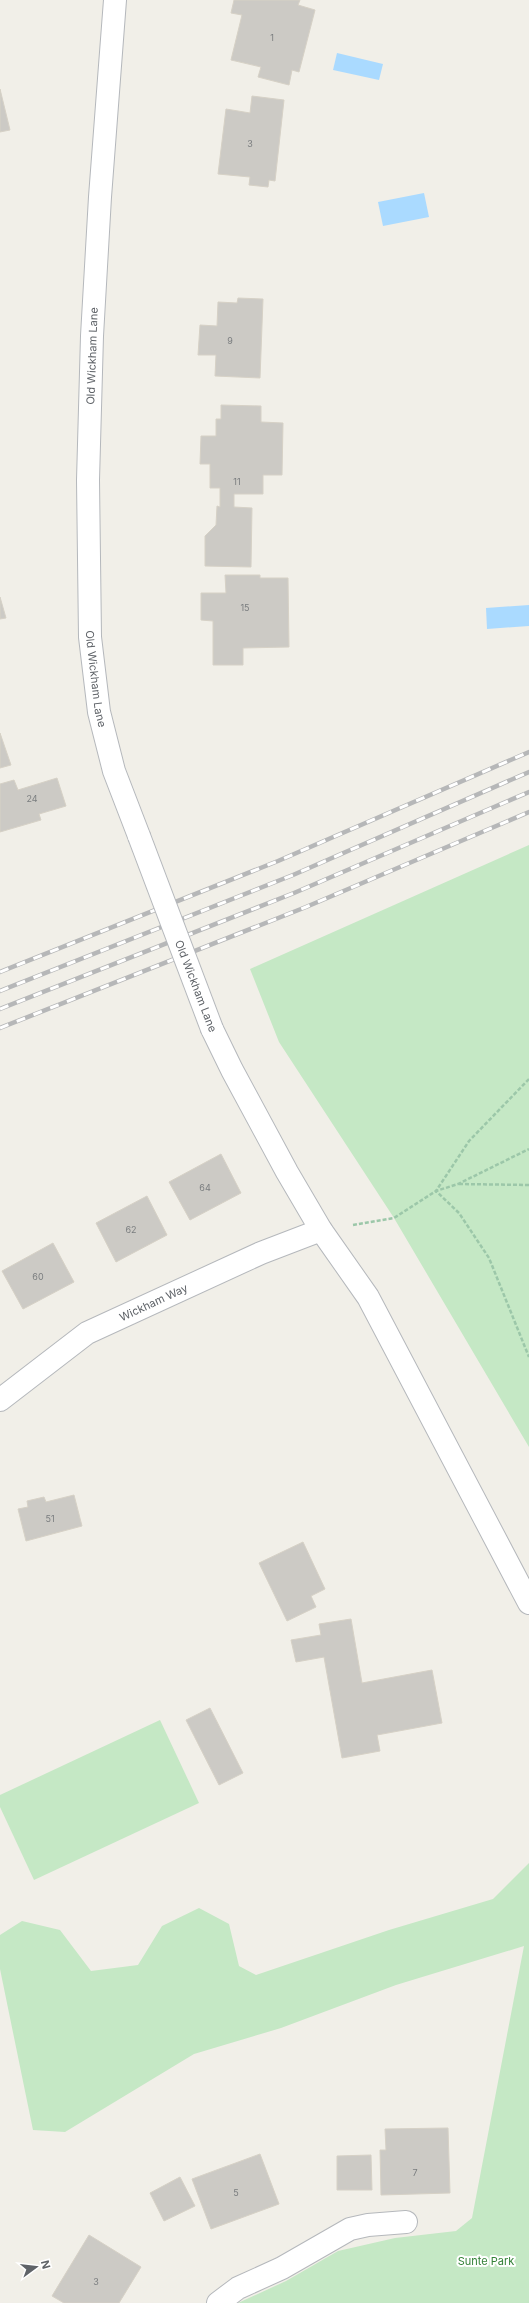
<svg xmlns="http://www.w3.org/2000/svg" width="529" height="2303" font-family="Inter,sans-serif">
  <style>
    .green { fill: #c5e8c5 }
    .water { fill: #aadaff }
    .building { fill: #cccac5; stroke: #d6d1c6 }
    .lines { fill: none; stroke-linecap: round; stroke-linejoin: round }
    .minor-casing { stroke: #b5b8bc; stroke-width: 24 }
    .path { stroke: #9cc7a9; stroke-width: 2.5; stroke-dasharray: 4 2; stroke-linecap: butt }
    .minor { stroke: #fff; stroke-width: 22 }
    .rail-casing { stroke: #b6b7b8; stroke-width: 4.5 }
    .rail { stroke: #fff; stroke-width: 3; stroke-dasharray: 9; stroke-linecap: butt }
    .minor-bridge-casing { stroke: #b5b8bc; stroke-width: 24; stroke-linecap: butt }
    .minor-bridge { stroke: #fff; stroke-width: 22 }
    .labels { text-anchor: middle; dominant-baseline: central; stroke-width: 4; stroke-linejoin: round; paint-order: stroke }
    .number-label { font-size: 9px; fill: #7a7d7f }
    .street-label { font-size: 11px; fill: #5f6368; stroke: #fff }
    .park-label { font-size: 11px; fill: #348238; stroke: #fff }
  </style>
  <rect width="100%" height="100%" fill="#f1efe8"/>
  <g class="green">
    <polygon points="529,845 529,1447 394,1218 279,1042 250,969"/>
    <polygon points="160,1720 199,1803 34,1880 0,1807 0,1795"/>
    <polygon points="529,1863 529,2303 238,2303 286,2281 338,2251 395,2238 456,2231 472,2218 524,1946 396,1985 281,2028 194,2054 65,2132 33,2130 0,1969 0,1935 22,1921 60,1930 91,1971 138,1965 162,1926 199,1908 229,1924 239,1966 256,1975 389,1930 493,1899"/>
  </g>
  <g class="water">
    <polygon points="337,53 383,64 379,80 333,70"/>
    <polygon points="424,193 429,217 383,226 378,202"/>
    <polygon points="529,605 529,626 487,629 486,608"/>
  </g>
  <g class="building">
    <polygon points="234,0 300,0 298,5 315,10 299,72 292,70 289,85 258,77 261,67 231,60 242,15 231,13"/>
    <polygon points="0,89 10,130 0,132"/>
    <polygon points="252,96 284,100 275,181 269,180 268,187 249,185 250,177 218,174 226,109 250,113"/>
    <polygon points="238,298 263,299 260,378 215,376 216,355 198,355 200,325 217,326 218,302 237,303"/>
    <polygon points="221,405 261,406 261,422 283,423 282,475 263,475 263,494 234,494 234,507 252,508 251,567 205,566 205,536 216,525 217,506 220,507 220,488 210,488 210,464 200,464 201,436 216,436 216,419 221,419"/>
    <polygon points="225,575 260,575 260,578 288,578 289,647 243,648 243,665 213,665 213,621 201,620 201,593 226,593"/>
    <polygon points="0,597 6,618 0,619"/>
    <polygon points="0,733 11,765 0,768"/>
    <polygon points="57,778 66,806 39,814 41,820 0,832 0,784 14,780 18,790"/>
    <polygon points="221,1154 241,1193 190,1220 169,1182"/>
    <polygon points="147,1196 167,1235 116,1262 96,1223"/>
    <polygon points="53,1243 74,1282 23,1309 2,1271"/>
    <polygon points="74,1495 82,1526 26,1541 18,1509 28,1507 27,1501 44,1497 46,1502"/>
    <polygon points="303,1542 325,1589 311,1596 316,1607 287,1621 259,1563"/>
    <polygon points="351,1619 362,1683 432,1670 442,1723 377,1735 380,1751 342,1758 324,1657 296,1662 291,1640 321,1635 319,1624"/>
    <polygon points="210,1708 243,1773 219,1785 186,1720"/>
    <polygon points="448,2128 450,2193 381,2195 380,2150 386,2150 385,2129"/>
    <polygon points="260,2154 279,2204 211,2229 192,2179"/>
    <polygon points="371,2155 372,2190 337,2190 337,2156"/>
    <polygon points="180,2177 195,2206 164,2221 150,2193"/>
    <polygon points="89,2235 141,2267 119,2303 64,2303 52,2296"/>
  </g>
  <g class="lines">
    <g class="minor-casing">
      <g id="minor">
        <path id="s1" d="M 115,0 L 100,197 L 92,336 L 88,480 L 90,637 L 99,712 L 114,771 L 139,836"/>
        <polyline points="212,1029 232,1070 287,1172 321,1230 368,1297 529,1603"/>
        <path id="s2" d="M 0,1400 L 87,1333 L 261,1253 L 321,1230"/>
        <polyline points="218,2303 238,2288 282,2268 350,2229 368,2225 406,2222"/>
      </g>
    </g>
    <g class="path">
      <polyline points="529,1079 469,1141 436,1191 459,1213 489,1258 529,1357"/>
      <polyline points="459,1184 529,1185"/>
      <polyline points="353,1225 394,1218 436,1191 458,1184 529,1149"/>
    </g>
    <use href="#minor" class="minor"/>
    <g class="rail-casing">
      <g id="rail">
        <polyline points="0,972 278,861 529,752"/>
        <polyline points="0,991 293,875 529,772"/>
        <polyline points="0,1009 294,893 529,792"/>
        <polyline points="0,1028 306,907 529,812"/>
      </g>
    </g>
    <use href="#rail" class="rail"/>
    <g class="minor-bridge-casing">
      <polyline id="minor-bridge" points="139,836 212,1029"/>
    </g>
    <use href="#minor-bridge" class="minor-bridge"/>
  </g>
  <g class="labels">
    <g class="number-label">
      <text x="272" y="37">1</text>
      <text x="250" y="143">3</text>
      <text x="230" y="340">9</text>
      <text x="237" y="481">11</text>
      <text x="245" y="607">15</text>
      <text x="32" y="798">24</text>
      <text x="205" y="1187">64</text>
      <text x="131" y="1229">62</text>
      <text x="38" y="1276">60</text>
      <text x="50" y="1518">51</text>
      <text x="415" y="2172">7</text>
      <text x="236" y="2192">5</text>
      <text x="96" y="2281">3</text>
    </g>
    <g class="street-label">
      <text transform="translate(92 356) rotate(-88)">Old Wickham Lane</text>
      <text stroke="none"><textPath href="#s1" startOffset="680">Old Wickham Lane</textPath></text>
      <text transform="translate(196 986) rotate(69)">Old Wickham Lane</text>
      <text stroke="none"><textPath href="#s2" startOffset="183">Wickham Way</textPath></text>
    </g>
    <g class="park-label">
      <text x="486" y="2261">Sunte Park</text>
    </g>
  </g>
  <g transform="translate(36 2267) rotate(75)" stroke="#ffffff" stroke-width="3" paint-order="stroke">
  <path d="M0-3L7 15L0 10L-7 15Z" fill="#5f6368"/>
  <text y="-6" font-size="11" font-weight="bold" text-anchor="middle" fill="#5f6368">N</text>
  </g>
</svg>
